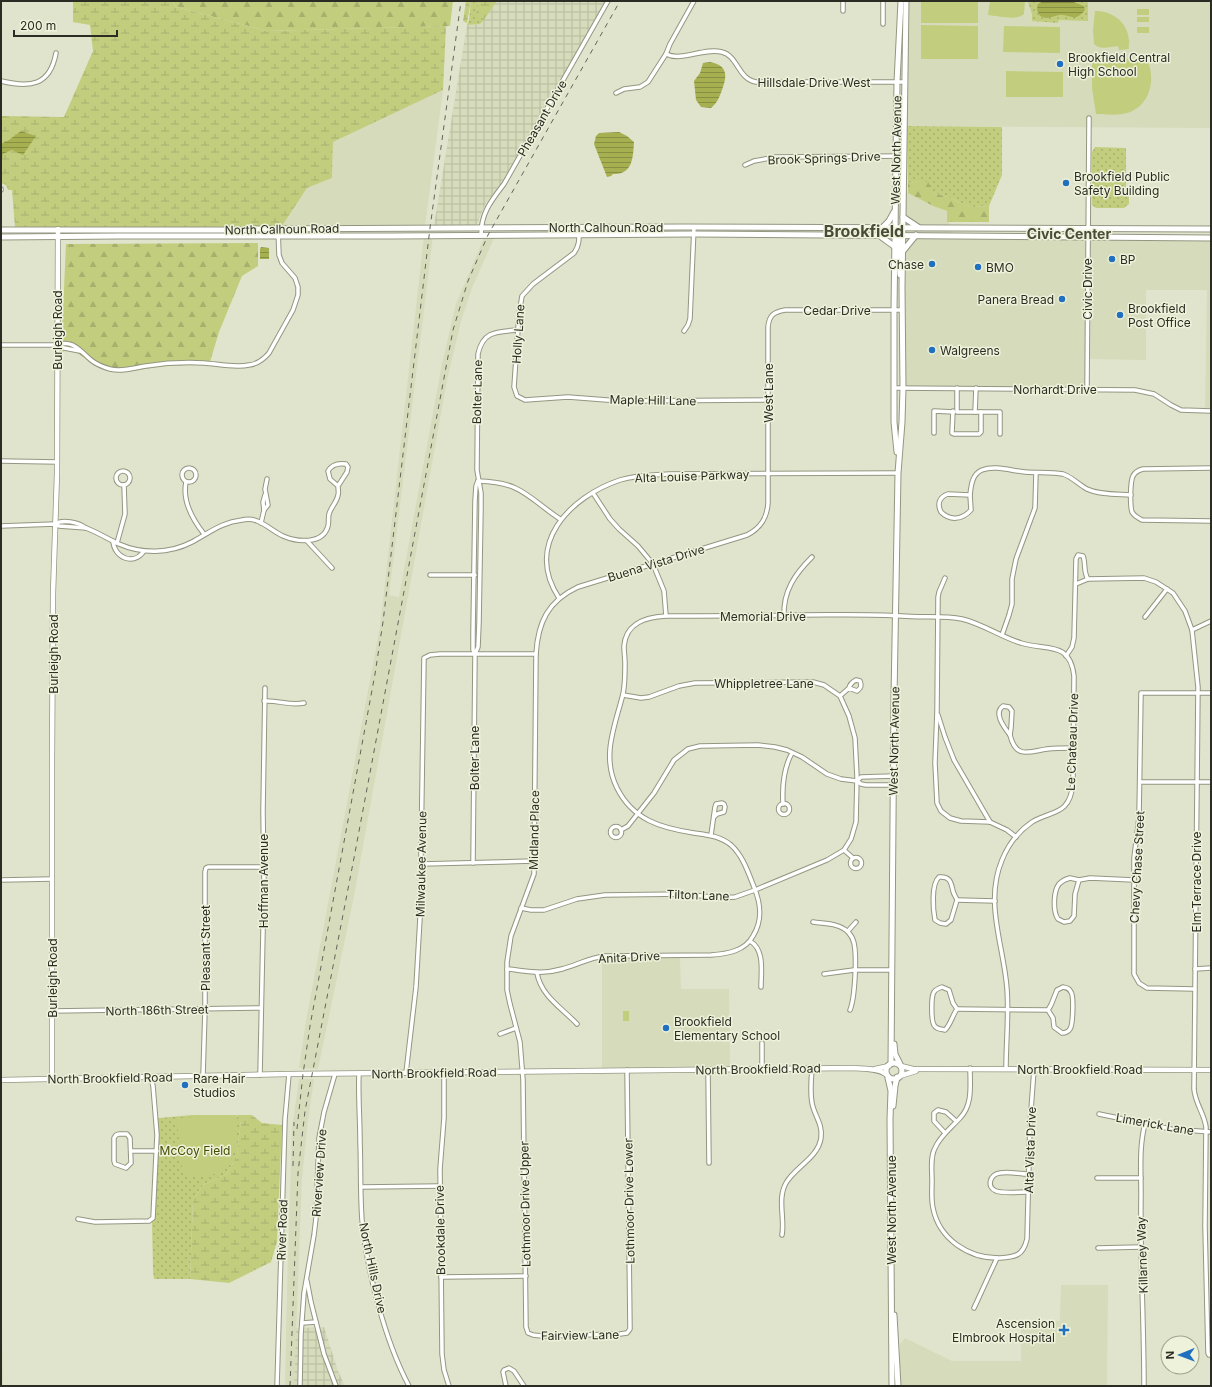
<svg xmlns="http://www.w3.org/2000/svg" width="1212" height="1387" font-family="Inter,sans-serif">
  <style>
    .built { fill: #d6dbbc }
    .industrial { fill: url(#industrial-grid) }
    .grass { fill: url(#grass-dots) }
    .forest { fill: url(#forest-firs) }
    .wetland { fill: url(#wetland-marsh) }
    .garden { fill: #c3cd7e }
    .water { fill: url(#water-rules) }
    .lines { fill: none; stroke-linecap: round; stroke-linejoin: round }
    .minor-casing { stroke: #939781; stroke-width: 5.5 }
    .tertiary-casing { stroke: #939781; stroke-width: 6 }
    .secondary-casing { stroke: #939781; stroke-width: 7 }
    .minor { stroke: #fff; stroke-width: 3.5 }
    .tertiary { stroke: #fff; stroke-width: 4.5 }
    .secondary { stroke: #fff; stroke-width: 5 }
    .rail { stroke: #626558; stroke-width: 1; stroke-dasharray: 5 5; stroke-linecap: butt }
    .poi-dot { fill: #2170bf; stroke: #eef2da; stroke-width: 1.5 }
    .labels { text-anchor: middle; dominant-baseline: central; stroke-width: 3; stroke-linejoin: round; paint-order: stroke }
    .poi-label { font-size: 12px; fill: #2b2d24; stroke: #eef2da; text-anchor: start }
    .street-label { font-size: 12px; fill: #2b2d24; stroke: #eef2da }
    .park-label { font-size: 12px; fill: #474d00; stroke: #eef2da }
    .quarter-label { font-size: 14px; font-weight: bold; fill: #494c38; stroke: #eef2da }
    .district-label { font-size: 16px; font-weight: bold; fill: #494c38; stroke: #eef2da }
  </style>
  <defs>
    <pattern id="industrial-grid" width="8" height="8" patternUnits="userSpaceOnUse"><rect width="8" height="8" fill="#d6dbbc"/><path d="M0 4h8M4 0v8" fill="none" stroke="#b8bca1"/></pattern>
    <pattern id="grass-dots" width="8" height="8" patternUnits="userSpaceOnUse"><rect width="8" height="8" fill="#c3cd7e"/><path d="M2 2h.1M6 6h.1" fill="none" stroke="#a8b06d" stroke-width="1.8" stroke-linecap="round"/></pattern>
    <pattern id="forest-firs" width="22" height="20" patternUnits="userSpaceOnUse"><rect width="22" height="20" fill="#c3cd7e"/><path d="M5 1l3.5 6h-7zM16 11l3.5 6h-7z" fill="#a8b06d"/></pattern>
    <pattern id="wetland-marsh" width="20" height="14" patternUnits="userSpaceOnUse"><rect width="20" height="14" fill="#c3cd7e"/><path d="M1 5h8M5 5V1M11 12h8M15 12V8" fill="none" stroke="#a8b06d"/></pattern>
    <pattern id="water-rules" width="6" height="5" patternUnits="userSpaceOnUse"><rect width="6" height="5" fill="#a6b050"/><path d="M0 2.5h6" fill="none" stroke="#879042"/></pattern>
  </defs>
  <rect width="100%" height="100%" fill="#e0e4cd"/>
  <g class="built">
    <polygon points="909,1 1211,1 1211,128 907,126"/>
    <polygon points="443,90 425,226 282,226 307,188 332,178 333,142"/>
    <polygon points="906,192 933,206 947,211 952,238 1080,239 1087,241 1087,389 903,388 903,239"/>
    <polygon points="424,236 433,236 389,595 399,597 442,364 456,304 484,238 494,238 472,288 461,321 447,380 354,896 318,1069 299,1068 306,1021 380,627"/>
    <polygon points="1211,238 1211,411 1205,411 1207,290 1146,290 1146,360 1090,359 1091,243 1092,240 1096,239"/>
    <polygon points="602,958 680,958 681,989 729,989 730,1067 602,1068"/>
    <polygon points="299,1079 314,1079 307,1128 302,1178 294,1386 285,1386 287,1290 292,1129"/>
    <polygon points="1,1267 3,1386 1,1386"/>
    <polygon points="1061,1285 1108,1285 1107,1386 900,1386 900,1344 905,1338 952,1361 1021,1361 1021,1322 1060,1321"/>
  </g>
  <g class="industrial">
    <polygon points="497,1 605,1 503,182 486,203 477,224 473,226 434,226 467,25 480,24"/>
    <polygon points="324,1327 338,1371 345,1386 294,1386 296,1328"/>
  </g>
  <g class="grass">
    <polygon points="471,1 479,1 475,21 483,21 480,24 467,25 469,20"/>
    <polygon points="1030,1 1088,1 1088,21 1059,20 1058,23 1032,21 1032,14 1028,2"/>
    <polygon points="907,126 1002,127 1002,175 989,206 970,207 948,197 934,193 930,188 920,181 908,183"/>
    <polygon points="1095,147 1126,148 1126,196 1129,196 1129,204 1124,208 1096,208 1092,205 1092,152"/>
    <polygon points="192,1115 236,1115 241,1120 237,1155 227,1174 203,1185 193,1201 190,1279 154,1279 153,1270 152,1222 155,1215 157,1119 159,1118"/>
  </g>
  <g class="forest">
    <polygon points="172,1 453,1 450,26 267,31 176,7"/>
    <polygon points="920,181 928,182 934,193 948,197 970,207 989,206 989,222 947,222 947,211 933,206 908,193 908,183"/>
    <path d="M 258,243 L 258,266 L 242,276 L 219,332 L 209,365 C 192,365 175,365 157,367 C 140,369 123,375 106,370 C 102,368 98,367 94,365 C 87,361 67,341 61,355 L 66,244 Z"/>
  </g>
  <g class="wetland">
    <polygon points="73,1 172,1 176,7 267,31 446,26 443,90 333,142 332,178 307,188 282,226 132,228 111,227 15,227 12,190 8,190 6,185 1,183 1,116 64,117 93,51 90,25 73,22"/>
    <polygon points="466,1 471,1 467,23 463,21"/>
    <polygon points="479,1 497,1 483,21 474,21"/>
    <polygon points="236,1115 252,1115 262,1123 282,1125 277,1242 271,1262 229,1283 190,1279 193,1201 203,1185 227,1174 237,1155 241,1120"/>
  </g>
  <g class="garden">
    <rect x="921" y="1" width="57" height="22"/>
    <path d="M 990,1 L 1025,1 L 1024,14 C 1017,21 998,16 988,15 Z"/>
    <rect x="1137" y="9" width="12" height="6"/>
    <path d="M 1095,11 C 1112,11 1127,21 1129,40 C 1130,44 1128,45 1129,49 L 1119,50 L 1118,46 C 1110,47 1099,50 1094,44 L 1093,30 Z"/>
    <rect x="1137" y="17" width="12" height="5"/>
    <polygon points="921,25 978,26 978,59 921,59"/>
    <polygon points="1004,26 1060,27 1060,53 1003,52"/>
    <rect x="1137" y="27" width="12" height="6"/>
    <path d="M 1123,55 L 1123,58 L 1148,62 C 1156,81 1149,107 1127,113 C 1117,116 1106,114 1096,114 L 1092,88 L 1092,61 L 1096,58 L 1109,58 L 1109,56 Z"/>
    <polygon points="1006,71 1063,72 1063,97 1006,97"/>
    <rect x="623" y="1011" width="6" height="10"/>
    <path d="M 234,1116 C 238,1127 237,1139 234,1150 C 233,1155 231,1162 227,1167 C 217,1178 196,1176 183,1174 L 177,1122 L 180,1118 Z"/>
  </g>
  <g class="water">
    <path d="M 1043,1 L 1071,1 L 1084,6 L 1085,10 C 1074,24 1069,13 1059,15 C 1051,17 1048,19 1040,16 L 1037,10 L 1038,4 Z"/>
    <path d="M 710,62 C 727,65 728,75 722,90 C 719,98 717,103 711,108 L 701,107 L 696,100 L 694,81 L 700,73 L 703,63 Z"/>
    <polygon points="21,131 36,136 23,155 12,150 3,154 1,164 1,144 9,140"/>
    <path d="M 619,132 L 627,136 L 634,142 C 633,157 633,175 613,174 L 611,176 L 607,177 L 594,144 L 596,136 L 599,133 Z"/>
    <polygon points="261,247 269,248 269,259 260,259 260,249"/>
  </g>
  <g class="lines">
    <g class="minor-casing">
      <g id="minor">
        <polyline points="843,11 843,1"/>
        <polyline points="883,24 883,1"/>
        <path d="M 666,54 C 682,62 704,47 722,52 C 738,56 738,79 756,82 L 905,82"/>
        <path d="M 1,81 C 30,88 50,86 56,53"/>
        <polyline points="616,93 624,89 640,87 648,82 666,54 670,44 694,1"/>
        <polyline points="745,165 754,161 776,157 904,156"/>
        <polyline points="1,189 1,190"/>
        <path d="M 579,228 C 579,238 580,245 574,253 L 533,284 L 522,296 L 519,314 L 514,387 L 517,396 L 525,400 L 568,397 L 620,401 L 768,400"/>
        <path d="M 481,235 C 481,213 491,201 504,184 L 608,1"/>
        <polyline points="684,331 688,325 690,319 694,227"/>
        <path d="M 1,345 L 57,345 C 73,339 80,351 91,360 C 96,364 103,367 110,369 C 122,372 134,368 146,366 C 165,363 185,362 204,363 C 218,364 235,368 249,365 C 258,364 264,359 269,353 L 293,310 L 298,295 L 298,287 L 295,278 L 282,263 L 279,255 L 278,229"/>
        <polyline points="57,345 64,348 80,351"/>
        <polyline points="894,388 1135,390 1154,394 1171,405 1181,410 1211,411"/>
        <polyline points="957,388 957,412 1000,412 1000,434"/>
        <polyline points="1087,389 1089,118"/>
        <polyline points="953,411 952,433 954,434 979,434 981,432 981,412"/>
        <polyline points="975,412 976,388"/>
        <polyline points="934,433 934,411 954,412"/>
        <polyline points="1,461 57,462"/>
        <circle cx="189" cy="475" r="7"/>
        <path d="M 1211,468 L 1143,469 C 1139,470 1135,472 1133,476 C 1130,482 1130,506 1132,512 C 1134,516 1138,518 1142,520 L 1211,521"/>
        <circle cx="123" cy="478" r="7"/>
        <path d="M 478,481 C 522,482 527,497 560,519"/>
        <path d="M 186,482 C 182,501 193,520 204,534"/>
        <polyline points="593,493 610,519 619,529 638,546 653,564 664,591 666,616"/>
        <path d="M 948,494 L 970,495 L 971,510 C 962,520 950,521 941,512 C 937,504 939,497 948,494 Z"/>
        <path d="M 970,495 C 971,486 972,474 982,470 C 995,465 1012,471 1025,472 C 1038,473 1051,472 1063,474 C 1072,477 1078,484 1087,489 C 1100,495 1117,494 1131,495"/>
        <polyline points="264,510 263,502 265,495"/>
        <polyline points="261,523 264,510 268,505 265,489 267,479"/>
        <path d="M 55,524 C 62,519 79,522 86,528 C 97,532 108,539 119,544 C 142,554 169,554 192,542 C 209,533 222,522 242,520 C 247,519 252,519 257,521 C 266,524 274,532 283,536 C 297,542 323,545 328,526 C 329,523 328,518 329,514 C 331,507 337,502 338,495 C 339,493 338,489 338,486 L 330,479 L 328,471 C 332,464 339,463 346,464 L 348,467 L 347,472 L 338,486"/>
        <polyline points="1,526 55,524 59,526 86,528"/>
        <path d="M 113,541 C 114,558 134,566 144,551"/>
        <polyline points="307,541 332,568"/>
        <polyline points="117,543 125,514 124,485"/>
        <polyline points="430,575 475,575"/>
        <polyline points="945,578 939,592 938,597 937,711 935,763 937,803 941,811 950,818 961,821 990,822 1007,830 1016,837"/>
        <path d="M 1076,584 L 1088,579 L 1144,578 L 1156,582 L 1173,593 L 1185,611 L 1192,630 L 1198,687 L 1194,1089 C 1195,1103 1204,1113 1206,1127 L 1205,1226 L 1208,1353 L 1209,1355 L 1211,1355"/>
        <path d="M 559,598 C 524,545 569,497 620,480 C 636,475 652,475 669,474 L 898,473"/>
        <path d="M 784,616 C 783,591 795,574 812,557"/>
        <polyline points="1145,617 1167,589"/>
        <polyline points="1192,630 1211,621"/>
        <polyline points="1002,635 1009,615 1012,604 1012,579 1016,559 1035,508 1036,473"/>
        <path d="M 475,654 L 478,647 L 479,623 L 481,509 L 481,493 L 477,470 L 478,354 C 483,330 498,332 518,330"/>
        <path d="M 1066,656 L 1072,647 L 1074,638 L 1076,559 L 1078,555 L 1083,556 C 1086,563 1083,572 1088,579"/>
        <path d="M 840,696 L 849,688 C 850,684 852,682 856,680 L 860,681 C 862,686 861,688 857,691 L 849,688"/>
        <path d="M 264,701 C 279,700 289,706 304,703"/>
        <path d="M 1003,706 L 1009,707 L 1012,711 L 1011,728 L 1010,735 C 1004,727 993,713 1003,706 Z"/>
        <polyline points="938,715 945,737 954,760 990,822"/>
        <path d="M 1010,735 C 1016,759 1028,752 1047,749 C 1056,748 1064,748 1073,748"/>
        <polyline points="857,781 861,777 894,776"/>
        <polyline points="1140,782 1211,782"/>
        <circle cx="784" cy="809" r="5.5"/>
        <path d="M 783,804 C 782,786 783,769 792,753"/>
        <circle cx="616" cy="832" r="5.5"/>
        <polyline points="621,830 628,826 654,793 674,760 688,749 700,746 758,745 775,747 787,750 802,757 827,774 841,779 857,781 861,784 866,785 894,785"/>
        <polyline points="711,835 715,807 716,804 722,803 724,804 725,807 724,812 717,814 714,817"/>
        <polyline points="844,850 853,858"/>
        <circle cx="856" cy="863" r="5.5"/>
        <polyline points="473,863 475,654 473,650 473,632 475,501 476,486 478,481"/>
        <polyline points="422,864 534,861"/>
        <path d="M 939,877 C 950,876 951,882 953,891 C 954,895 956,897 957,900 L 951,920 L 946,924 L 940,923 L 935,920 C 933,910 931,884 939,877 Z"/>
        <path d="M 1070,878 L 1079,880 L 1075,894 L 1074,916 L 1070,921 L 1064,922 L 1058,919 C 1053,912 1053,892 1059,884 C 1062,881 1066,879 1070,878 Z"/>
        <polyline points="1,880 52,879"/>
        <polyline points="1079,880 1090,878 1134,880"/>
        <polyline points="957,900 995,901"/>
        <polyline points="521,908 531,910 544,910 577,899 605,895 685,894 719,898 735,897 755,890 827,860 844,850 851,839 856,822 857,777 855,738 849,716 840,696 824,685 813,682 695,683 679,686 649,697 641,698 623,695"/>
        <path d="M 813,922 C 825,924 839,923 848,932 C 851,935 853,939 854,943 C 857,956 855,998 850,1010"/>
        <polyline points="848,931 856,922"/>
        <path d="M 750,941 C 765,950 761,971 761,987"/>
        <path d="M 507,969 C 528,971 541,975 562,969 C 577,965 589,958 604,956 L 711,955 C 727,954 745,951 753,936 C 763,920 761,904 754,887 C 748,872 743,856 731,845 C 720,836 708,835 694,833 C 661,828 633,820 617,788 C 601,756 615,726 623,694 C 625,684 625,674 625,664 C 625,658 624,652 624,646 C 626,622 647,617 666,616 C 712,616 757,616 802,615 C 836,615 869,614 902,616 C 922,618 943,615 962,619 C 983,624 1001,637 1021,643 C 1045,651 1070,640 1074,676 L 1073,783 C 1070,816 1052,810 1032,822 C 1019,831 1008,845 1002,860 C 984,903 1004,946 1007,989 C 1009,1016 1006,1042 1006,1069"/>
        <polyline points="1195,969 1211,968"/>
        <path d="M 537,973 C 541,996 562,1008 577,1024"/>
        <polyline points="824,974 854,970 892,970"/>
        <path d="M 942,987 L 949,990 L 953,1003 L 957,1009 C 952,1016 951,1024 945,1030 C 940,1029 936,1029 934,1025 C 931,1020 931,996 934,992 C 936,989 939,988 942,987 Z"/>
        <path d="M 1063,987 C 1067,988 1069,988 1071,992 C 1074,996 1073,1025 1070,1029 C 1068,1032 1065,1033 1062,1033 L 1054,1027 L 1053,1018 L 1048,1010 L 1051,1005 L 1057,990 Z"/>
        <polyline points="1194,989 1147,988 1139,983 1134,974 1134,858 1139,817 1141,693 1211,693"/>
        <polyline points="957,1009 1048,1010"/>
        <polyline points="52,1011 261,1008"/>
        <polyline points="500,1034 516,1028"/>
        <path d="M 970,1068 C 970,1085 973,1105 960,1118 C 952,1127 940,1136 935,1148 C 930,1157 932,1170 932,1181 C 932,1190 931,1199 933,1208 C 939,1239 969,1259 1000,1258 C 1015,1257 1023,1256 1027,1239 L 1030,1124 L 1034,1069"/>
        <polyline points="762,1069 762,1043"/>
        <path d="M 627,1070 L 630,1329 L 627,1333 L 620,1334 L 542,1336 L 533,1335 L 528,1333 L 526,1327 L 523,1080 L 520,1042 L 510,1004 L 507,990 L 507,962 L 511,936 L 534,874 L 536,654 C 538,622 548,601 578,587 L 747,535 C 761,528 767,518 768,503 L 768,327 C 769,315 774,312 785,310 L 902,310"/>
        <polyline points="708,1070 709,1163"/>
        <polyline points="406,1073 416,987 420,918 424,658 430,655 440,654 536,654"/>
        <polyline points="444,1073 444,1118 440,1169 442,1354 444,1370 449,1386"/>
        <path d="M 359,1074 C 358,1096 360,1118 360,1141 C 361,1167 360,1193 362,1220 C 367,1271 385,1341 409,1386"/>
        <polyline points="260,1075 264,883 263,811 265,688"/>
        <polyline points="203,1076 205,1010 205,872 206,868 208,867 263,867"/>
        <polyline points="1099,1114 1171,1129 1211,1132"/>
        <polyline points="945,1133 934,1121 934,1113 938,1110 946,1112 956,1121"/>
        <polygon points="119,1134 127,1134 130,1138 131,1163 126,1168 115,1164 114,1161 114,1138 116,1135"/>
        <polyline points="131,1151 157,1151"/>
        <polyline points="1097,1178 1141,1178"/>
        <polyline points="361,1187 440,1186"/>
        <path d="M 1028,1192 C 1018,1192 1005,1194 996,1191 C 986,1187 990,1174 1000,1173 C 1008,1171 1019,1174 1028,1174"/>
        <polyline points="78,1219 95,1222 149,1221 153,1218 157,1135 153,1086 151,1078"/>
        <path d="M 782,1235 C 785,1218 777,1199 786,1183 C 795,1167 818,1158 821,1138 C 823,1124 814,1115 812,1103 C 810,1092 811,1080 812,1069"/>
        <polyline points="1098,1248 1141,1247"/>
        <polyline points="441,1277 526,1276"/>
        <polyline points="307,1281 311,1302 324,1354 336,1386"/>
        <polyline points="974,1308 997,1258"/>
        <polyline points="302,1323 316,1322"/>
        <polyline points="277,1386 285,1119 289,1074"/>
        <polyline points="300,1386 301,1334 304,1293 314,1235 316,1218 319,1138 324,1112 335,1074"/>
        <polyline points="506,1386 503,1372 504,1370 509,1368 514,1371 524,1386"/>
        <path d="M 1144,1386 C 1144,1322 1140,1258 1141,1194 C 1141,1171 1139,1146 1145,1124"/>
      </g>
    </g>
    <g class="tertiary-casing">
      <g id="tertiary">
        <polyline points="901,1066 913,1069 1211,1070"/>
        <polyline points="875,1069 889,1066"/>
        <polyline points="900,1076 916,1071"/>
        <polyline points="52,1079 52,766 53,594 57,473 58,229"/>
        <path d="M 1,1080 L 289,1074 L 853,1068 C 863,1069 879,1068 887,1075"/>
      </g>
    </g>
    <g class="secondary-casing">
      <g id="secondary">
        <polyline points="903,217 918,227"/>
        <polyline points="883,227 889,221 894,212"/>
        <polyline points="1,230 236,230 251,229 683,227 1211,229"/>
        <polyline points="898,232 900,275"/>
        <path d="M 878,234 C 883,239 889,242 895,247"/>
        <polyline points="1,237 119,236 392,236 693,234 1211,238"/>
        <polyline points="903,251 916,235"/>
        <polyline points="897,452 894,422 894,310 897,82 901,1"/>
        <polyline points="894,1044 895,1054 900,1064"/>
        <circle cx="894" cy="1071" r="8"/>
        <polyline points="891,1064 894,698 898,473 902,422 903,388 902,288 906,1"/>
        <polyline points="888,1078 891,1091 890,1119 892,1386"/>
        <polyline points="893,1106 895,1086 897,1077"/>
        <polyline points="894,1315 898,1386"/>
      </g>
    </g>
    <use href="#minor" class="minor"/>
    <use href="#tertiary" class="tertiary"/>
    <use href="#secondary" class="secondary"/>
    <g class="rail">
      <polyline points="297,1129 303,1074 310,1026 375,674 383,622 430,228 461,1"/>
      <polyline points="293,1166 294,1122"/>
      <polyline points="290,1386 298,1173 305,1111 354,858 453,330 468,281 488,235 620,1"/>
    </g>
  </g>
  <g class="poi-dot">
    <circle cx="1060" cy="64" r="4"/>
    <circle cx="1066" cy="183" r="4"/>
    <circle cx="1112" cy="259" r="4"/>
    <circle cx="932" cy="264" r="4"/>
    <circle cx="978" cy="267" r="4"/>
    <circle cx="1062" cy="299" r="4"/>
    <circle cx="1120" cy="315" r="4"/>
    <circle cx="932" cy="350" r="4"/>
    <circle cx="666" cy="1028" r="4"/>
    <circle cx="185" cy="1085" r="4"/>
    <path d="M1062 1324h4v4h4v4h-4v4h-4v-4h-4v-4h4z"/>
  </g>
  <g class="labels">
    <g class="poi-label">
      <text x="1068" y="57">Brookfield Central<tspan x="1068" dy="14">High School</tspan></text>
      <text x="1074" y="176">Brookfield Public<tspan x="1074" dy="14">Safety Building</tspan></text>
      <text x="1120" y="259">BP</text>
      <text x="924" y="264" text-anchor="end">Chase</text>
      <text x="986" y="267">BMO</text>
      <text x="1054" y="299" text-anchor="end">Panera Bread</text>
      <text x="1128" y="308">Brookfield<tspan x="1128" dy="14">Post Office</tspan></text>
      <text x="940" y="350">Walgreens</text>
      <text x="674" y="1021">Brookfield<tspan x="674" dy="14">Elementary School</tspan></text>
      <text x="193" y="1078">Rare Hair<tspan x="193" dy="14">Studios</tspan></text>
      <text x="1055" y="1323" text-anchor="end">Ascension<tspan x="1055" dy="14">Elmbrook Hospital</tspan></text>
    </g>
    <g class="street-label">
      <text x="814" y="82">Hillsdale Drive West</text>
      <text transform="translate(542 118) rotate(-60)">Pheasant Drive</text>
      <text transform="translate(896 150) rotate(-89)">West North Avenue</text>
      <text transform="translate(824 158) rotate(-2)">Brook Springs Drive</text>
      <text x="606" y="227">North Calhoun Road</text>
      <text transform="translate(282 229) rotate(-1)">North Calhoun Road</text>
      <text transform="translate(1087 289) rotate(-90)">Civic Drive</text>
      <text x="837" y="310">Cedar Drive</text>
      <text transform="translate(57 330) rotate(-90)">Burleigh Road</text>
      <text transform="translate(518 334) rotate(-86)">Holly Lane</text>
      <text x="1055" y="389">Norhardt Drive</text>
      <text transform="translate(477 392) rotate(-89)">Bolter Lane</text>
      <text transform="translate(768 393) rotate(-90)">West Lane</text>
      <text transform="translate(653 400) rotate(1)">Maple Hill Lane</text>
      <text transform="translate(692 476) rotate(-2)">Alta Louise Parkway</text>
      <text transform="translate(656 563) rotate(-17)">Buena Vista Drive</text>
      <text x="763" y="616">Memorial Drive</text>
      <text transform="translate(53 654) rotate(-90)">Burleigh Road</text>
      <text x="764" y="683">Whippletree Lane</text>
      <text transform="translate(894 741) rotate(-89)">West North Avenue</text>
      <text transform="translate(1072 742) rotate(-88)">Le Chateau Drive</text>
      <text transform="translate(474 758) rotate(-90)">Bolter Lane</text>
      <text transform="translate(534 830) rotate(-89)">Midland Place</text>
      <text transform="translate(421 864) rotate(-89)">Milwaukee Avenue</text>
      <text transform="translate(1137 867) rotate(-87)">Chevy Chase Street</text>
      <text transform="translate(263 881) rotate(-90)">Hoffman Avenue</text>
      <text transform="translate(1196 882) rotate(-90)">Elm Terrace Drive</text>
      <text transform="translate(698 895) rotate(2)">Tilton Lane</text>
      <text transform="translate(205 948) rotate(-90)">Pleasant Street</text>
      <text transform="translate(629 957) rotate(-3)">Anita Drive</text>
      <text transform="translate(52 978) rotate(-90)">Burleigh Road</text>
      <text transform="translate(157 1010) rotate(-1)">North 186th Street</text>
      <text transform="translate(758 1069) rotate(-1)">North Brookfield Road</text>
      <text x="1080" y="1069">North Brookfield Road</text>
      <text transform="translate(434 1073) rotate(-1)">North Brookfield Road</text>
      <text transform="translate(110 1078) rotate(-1)">North Brookfield Road</text>
      <text transform="translate(1155 1124) rotate(10)">Limerick Lane</text>
      <text transform="translate(1030 1150) rotate(-88)">Alta Vista Drive</text>
      <text transform="translate(319 1173) rotate(-86)">Riverview Drive</text>
      <text transform="translate(629 1201) rotate(-91)">Lothmoor Drive Lower</text>
      <text transform="translate(525 1204) rotate(-91)">Lothmoor Drive Upper</text>
      <text transform="translate(891 1210) rotate(-90)">West North Avenue</text>
      <text transform="translate(282 1230) rotate(-88)">River Road</text>
      <text transform="translate(440 1230) rotate(-91)">Brookdale Drive</text>
      <text transform="translate(1142 1255) rotate(-92)">Killarney Way</text>
      <text transform="translate(373 1268) rotate(78)">North Hills Drive</text>
      <text transform="translate(580 1335) rotate(-1)">Fairview Lane</text>
    </g>
    <g class="park-label">
      <text x="195" y="1150">McCoy Field</text>
    </g>
    <g class="quarter-label">
      <text x="1069" y="233">Civic Center</text>
    </g>
    <g class="district-label">
      <text x="864" y="231">Brookfield</text>
    </g>
  </g>
  <rect width="1212" height="1387" fill="none" stroke="#2b2d24" stroke-width="4"/>
  <g transform="translate(1180 1355) rotate(269)"><circle r="19" fill="#eef2da" stroke="#a0a391"/>
  <path d="M0-3L7 15L0 10L-7 15Z" fill="#2170bf"/>
  <text y="-6" font-size="11" font-weight="bold" text-anchor="middle" fill="#2b2d24">N</text>
  </g>
  <path d="M14 30v6h103v-6" fill="none" stroke="#2b2d24" stroke-width="2"/>
  <text x="20" y="30" font-size="12" fill="#2b2d24" stroke="#eef2da" stroke-width="3" paint-order="stroke">200 m</text>
</svg>
